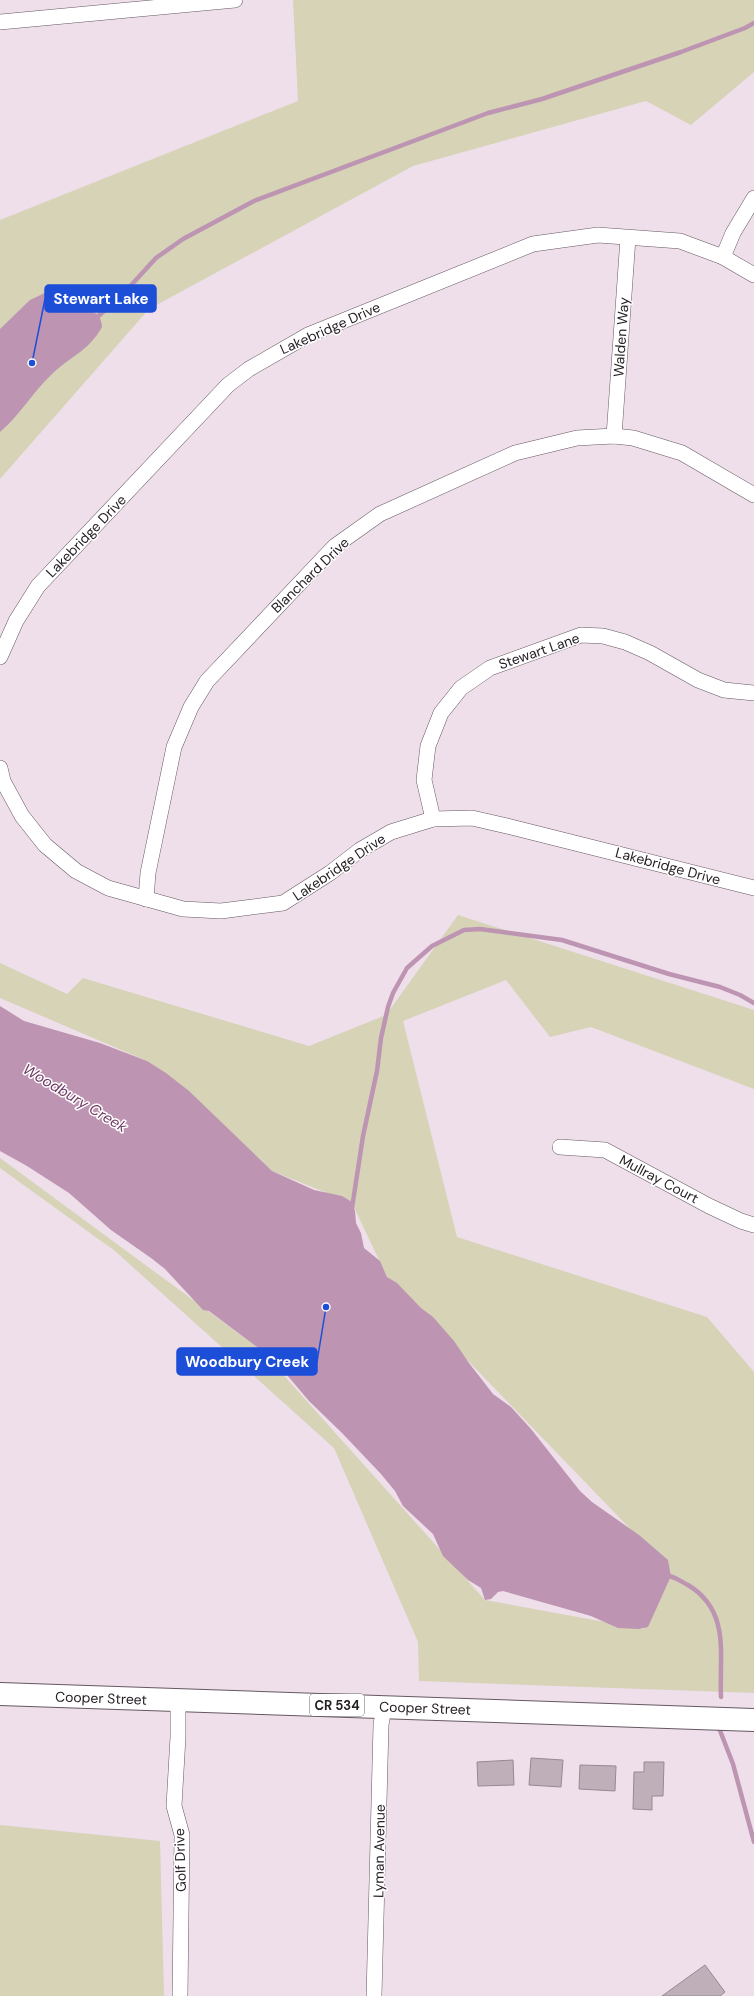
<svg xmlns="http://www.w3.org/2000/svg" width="754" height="1996" font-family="'DM Sans',sans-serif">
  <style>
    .green { fill: #d6d3b7 }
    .water { fill: #bd94b2 }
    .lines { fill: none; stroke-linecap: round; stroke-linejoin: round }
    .stream { stroke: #bd94b2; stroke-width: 4.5 }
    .building { fill: #beafb9; stroke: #978993 }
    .street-casing { stroke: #655862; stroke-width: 16 }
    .primary-casing { stroke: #655862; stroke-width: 24 }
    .street { stroke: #fff; stroke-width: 15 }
    .primary { stroke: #fff; stroke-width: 22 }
    .labels { text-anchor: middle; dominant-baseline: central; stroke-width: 3; stroke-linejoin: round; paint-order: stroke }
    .shield { fill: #fff; stroke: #686467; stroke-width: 1 }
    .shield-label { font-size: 13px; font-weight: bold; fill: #272126 }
    .street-label { font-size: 14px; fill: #272126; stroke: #fff }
    .water-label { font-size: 15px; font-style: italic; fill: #703b64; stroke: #fff }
    .leader { fill: none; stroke: #1d4ed8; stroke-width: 1.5 }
    .callout-dot { fill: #1d4ed8; stroke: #fff; stroke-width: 1.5 }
    .callout { fill: #1d4ed8; stroke: #1d4ed8; stroke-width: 1.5 }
    .callout-label { font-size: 15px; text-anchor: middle; font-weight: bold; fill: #fff }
  </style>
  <rect width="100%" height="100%" fill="#efdfea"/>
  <g class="green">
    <polygon points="293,0 754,0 754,72 691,125 646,101 413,166 149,309 0,479 0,220 298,101"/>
    <polygon points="458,915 754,1010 754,1089 591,1027 550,1037 506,980 403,1021 457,1237 707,1317 754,1372 754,1693 419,1681 418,1642 334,1448 115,1251 0,1168 0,1158 261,1350 485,1600 643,1629 671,1571 387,1277 352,1203 272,1171 147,1061 0,998 0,963 67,994 83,978 309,1046 386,1015"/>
    <polygon points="0,1825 160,1841 164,1996 0,1996"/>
  </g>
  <g class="water">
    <path d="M 51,290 L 60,294 L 73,309 C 86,313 101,307 102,327 C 89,351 69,357 51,375 C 32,393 20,415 0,432 L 0,329 L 30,300 Z"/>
    <polygon points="0,1006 24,1021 100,1043 147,1061 166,1073 189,1091 272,1171 314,1190 342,1196 352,1202 355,1211 356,1223 361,1233 364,1248 380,1261 387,1277 397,1283 421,1308 433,1317 454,1341 469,1363 493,1394 511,1407 531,1429 580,1491 592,1502 639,1535 668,1560 671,1576 648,1627 639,1629 618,1628 591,1616 503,1591 498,1592 491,1599 485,1600 481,1588 468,1580 443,1556 433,1534 403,1506 395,1491 381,1474 342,1433 309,1401 287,1375 261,1350 209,1311 203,1310 165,1269 151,1258 111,1230 69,1193 27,1166 0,1151"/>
  </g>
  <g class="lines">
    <g class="stream">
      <polyline points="94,320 124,293 156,258 183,239 254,201 488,113 542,99 681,52 745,28 754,23"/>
      <polyline points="352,1208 363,1136 377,1071 381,1038 388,1007 393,993 407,968 432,946 464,930 480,929 562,940 669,974 720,987 740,995 754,1003"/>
      <path d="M 665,1575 C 674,1576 680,1581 688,1585 C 731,1611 719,1655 721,1697"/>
      <polyline points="719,1728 733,1764 754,1842"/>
    </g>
  </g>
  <g class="building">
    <polygon points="531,1758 563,1760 561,1787 529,1785"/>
    <polygon points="513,1760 514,1785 478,1786 477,1762"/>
    <polygon points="644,1762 664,1762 663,1796 652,1796 652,1810 633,1809 634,1772 644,1772"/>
    <polygon points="580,1765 616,1766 615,1791 579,1789"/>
    <polygon points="705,1965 725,1992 720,1996 662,1996"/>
  </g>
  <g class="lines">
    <g class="street-casing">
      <g id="street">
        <polyline points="0,22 235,0"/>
        <polyline points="723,257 733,233 754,198"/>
        <polyline points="614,436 628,238"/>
        <polyline points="0,657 16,621 38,586 228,385 249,369 308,335 533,244 598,235 680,241 723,257 754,275"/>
        <polyline points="0,768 3,781 22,816 45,845 76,871 108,888 183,909 221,911 283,903 330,873 360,850 391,832 433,819 472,818 511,827 754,888"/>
        <polyline points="433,819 424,780 428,746 441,713 461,688 490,668 581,635 603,636 625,642 650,653 698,680 724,690 754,693"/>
        <polyline points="146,899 148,873 174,747 191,707 207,681 335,546 380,514 515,453 577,438 614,436 633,438 682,453 754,495"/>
        <polyline points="560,1147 605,1150 709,1206 741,1221 754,1225"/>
        <polyline points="178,1700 178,1737 174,1806 182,1835 180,1996"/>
        <polyline points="374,1996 381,1725 384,1706"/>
      </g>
    </g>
    <g class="primary-casing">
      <polyline id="primary" points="0,1694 754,1720"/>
    </g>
    <use href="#street" class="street"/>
    <use href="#primary" class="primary"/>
  </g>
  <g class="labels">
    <rect class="shield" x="310" y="1694" width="54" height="22" rx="3"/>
    <g class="shield-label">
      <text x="337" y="1705">CR 534</text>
    </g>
    <g class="street-label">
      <text transform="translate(330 328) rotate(-24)">Lakebridge Drive</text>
      <text transform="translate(621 337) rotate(-86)">Walden Way</text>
      <text transform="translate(86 536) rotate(-46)">Lakebridge Drive</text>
      <text transform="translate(310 575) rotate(-44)">Blanchard Drive</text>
      <text transform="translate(539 651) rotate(-19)">Stewart Lane</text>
      <text transform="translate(668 866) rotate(15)">Lakebridge Drive</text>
      <text transform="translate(339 867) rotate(-34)">Lakebridge Drive</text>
      <text transform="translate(659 1179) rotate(28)">Mullray Court</text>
      <text transform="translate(101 1698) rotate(2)">Cooper Street</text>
      <text transform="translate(425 1708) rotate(2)">Cooper Street</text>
      <text transform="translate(379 1851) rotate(-89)">Lyman Avenue</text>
      <text transform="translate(180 1860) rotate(-92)">Golf Drive</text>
    </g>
    <g class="water-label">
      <text transform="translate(75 1098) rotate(31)">Woodbury Creek</text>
    </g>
  </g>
  <path class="leader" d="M32 363L45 299M326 1307L317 1362"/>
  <g class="callout-dot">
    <circle cx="32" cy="363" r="4"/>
    <circle cx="326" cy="1307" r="4"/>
  </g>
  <g class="callout">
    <rect x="45" y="285" width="111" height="27" rx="4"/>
    <rect x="177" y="1348" width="140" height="27" rx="4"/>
  </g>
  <g class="callout-label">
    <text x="101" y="304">Stewart Lake</text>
    <text x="247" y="1367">Woodbury Creek</text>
  </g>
</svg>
